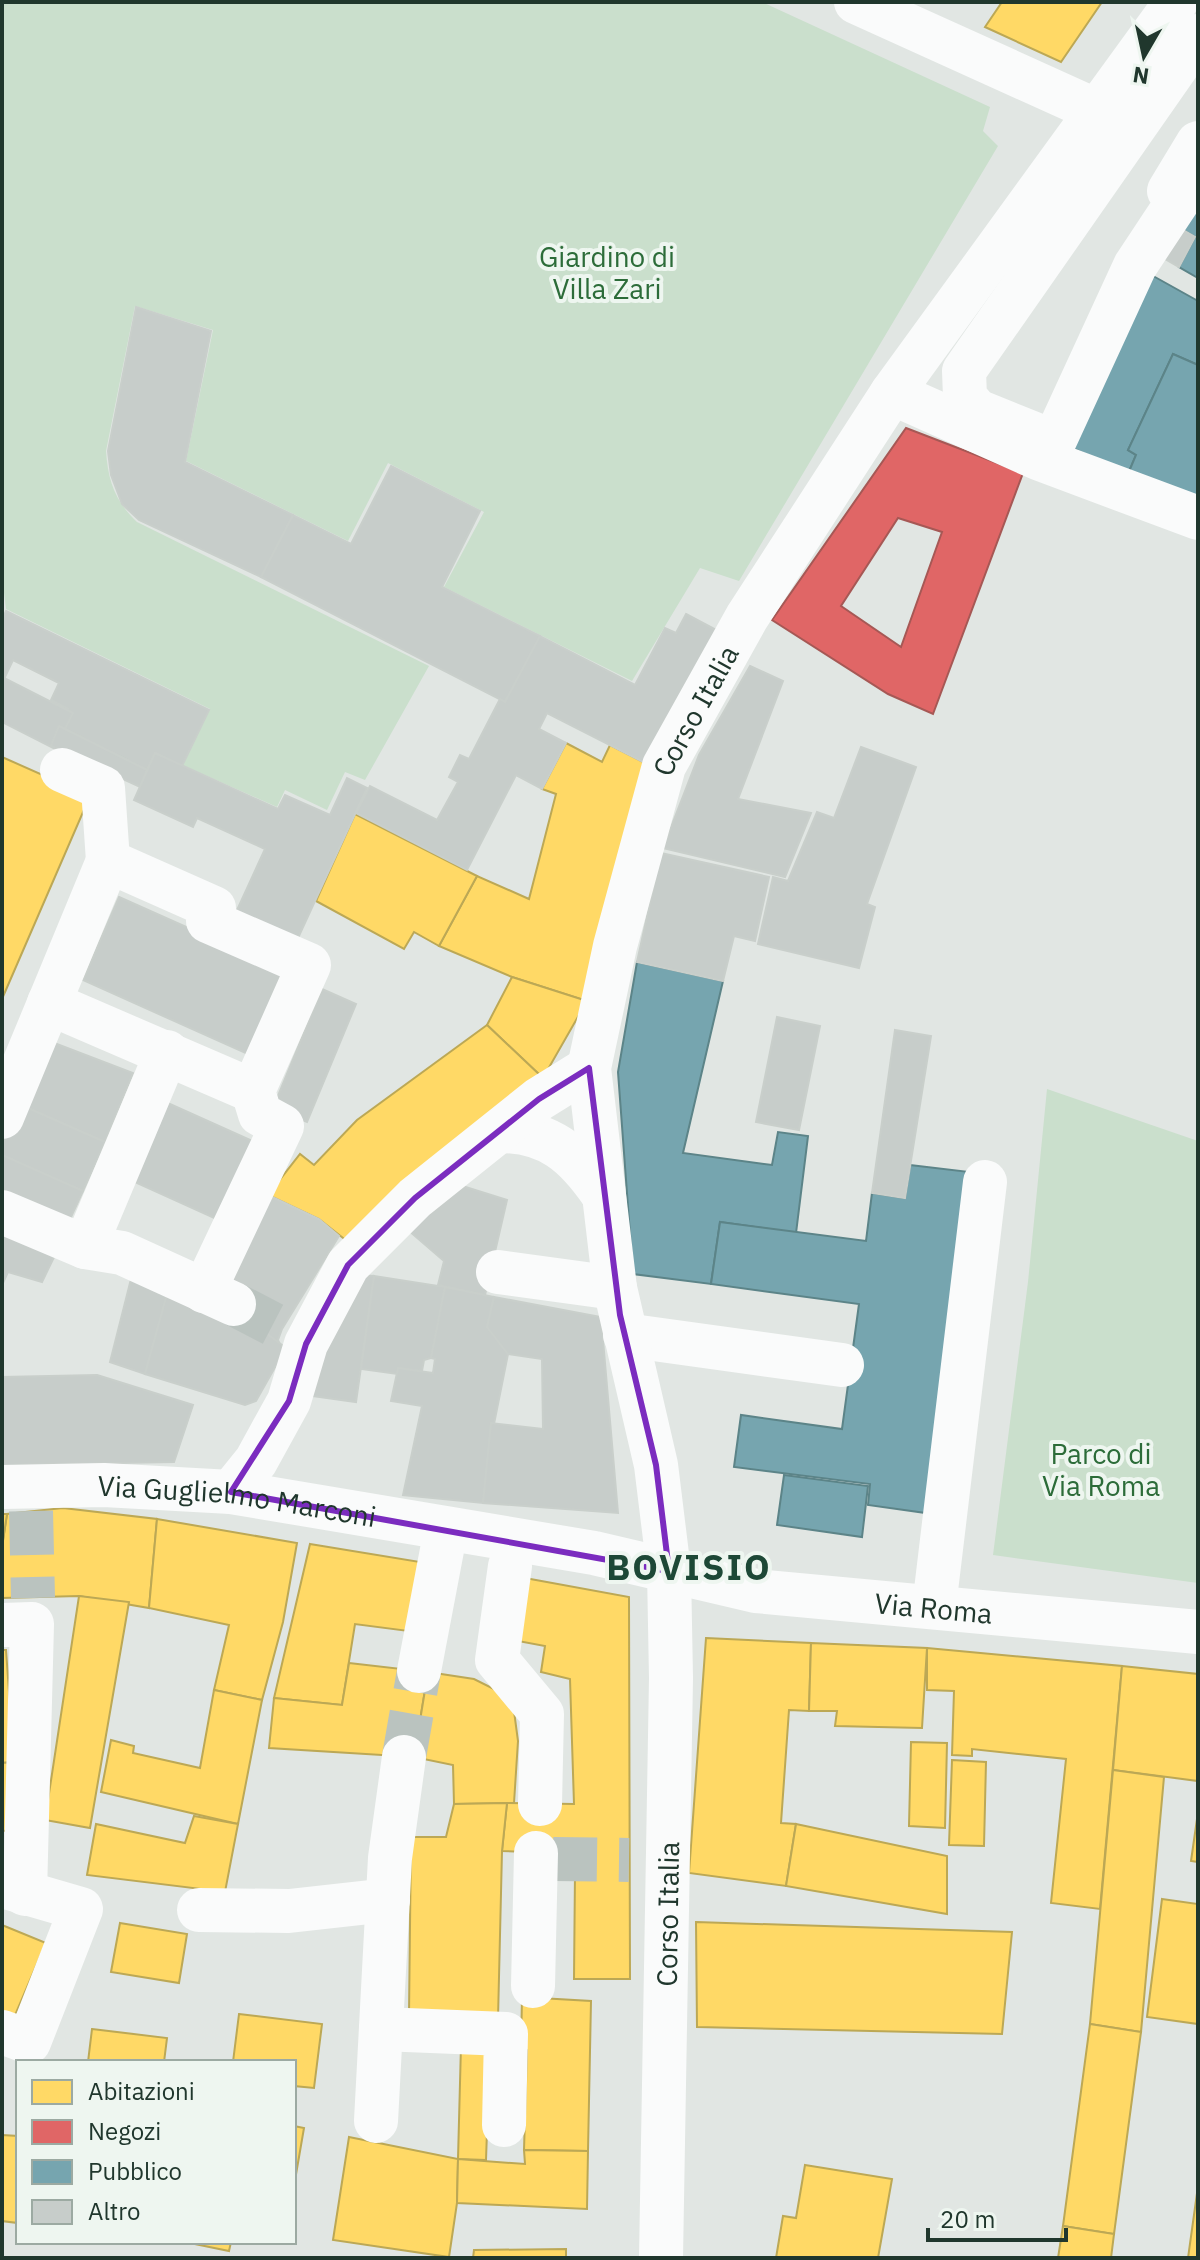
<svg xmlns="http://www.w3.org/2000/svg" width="1200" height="2260" font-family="'IBM Plex Sans',sans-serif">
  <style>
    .green { fill: #cadfcc }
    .homes { fill: #ffd966; stroke: #bca855; stroke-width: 2 }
    .shops { fill: #e06666; stroke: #a65855; stroke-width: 2; fill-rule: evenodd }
    .public { fill: #76a5af; stroke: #5c8488; stroke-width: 2 }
    .building { fill: #c7cdca; stroke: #c9cfcb; stroke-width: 2 }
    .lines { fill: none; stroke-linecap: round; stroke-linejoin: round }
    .minor-tunnel { stroke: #bac3bf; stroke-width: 44; stroke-dasharray: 44 22; stroke-linecap: butt }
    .minor { stroke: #fafbfb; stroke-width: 44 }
    .marked { fill: none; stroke: #7b2cbf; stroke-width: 6; stroke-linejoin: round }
    .labels { text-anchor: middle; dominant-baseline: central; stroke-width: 8; stroke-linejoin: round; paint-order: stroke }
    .park-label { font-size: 28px; fill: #2c6c39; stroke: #eef6f0 }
    .street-label { font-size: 28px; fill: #20372d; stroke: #eef6f0 }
    .district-label { font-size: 36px; font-weight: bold; letter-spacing: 2px; fill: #1d4836; stroke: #eef6f0 }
  </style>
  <rect width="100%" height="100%" fill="#e1e6e3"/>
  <g class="green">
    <path d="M 2,2 L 762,2 L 990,107 L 983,131 L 998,146 L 739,581 L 700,568 L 632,681 L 444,587 L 484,512 L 388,463 L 348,541 L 186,461 L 213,330 L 135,306 L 106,451 C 108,481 115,501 137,522 L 429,666 L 365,780 L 345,772 L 327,810 L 285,790 L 277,807 L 182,765 L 210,709 L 6,609 L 2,577 Z"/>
    <polygon points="1047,1089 1198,1141 1198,1583 993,1555 1028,1282"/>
  </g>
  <g class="homes">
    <polygon points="1002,2 1102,2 1061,62 985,27"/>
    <polygon points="566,743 602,762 610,745 651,766 587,1001 512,977 439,946 477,876 529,899 556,794 542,789"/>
    <polygon points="2,757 90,796 2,999"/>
    <polygon points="355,814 477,876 439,946 414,932 404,949 316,901"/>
    <polygon points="512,977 587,1001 543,1078 487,1025"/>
    <polygon points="487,1025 543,1078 352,1245 319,1219 268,1195 300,1154 314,1165 357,1120"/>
    <polygon points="63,1508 157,1519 149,1608 79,1596 2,1598 2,1547 7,1514"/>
    <polygon points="2,1514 7,1514 2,1547"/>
    <polygon points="157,1519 297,1543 283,1622 262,1700 214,1690 229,1625 149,1608"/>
    <polygon points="310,1544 420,1562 408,1631 355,1624 342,1705 274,1698"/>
    <polygon points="525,1578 629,1597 630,1979 574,1979 575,1872 552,1872 554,1853 502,1851 507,1803 574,1804 570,1679 541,1672 545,1646 518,1641"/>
    <polygon points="79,1596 129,1602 90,1828 45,1820"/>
    <polygon points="706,1638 811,1643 809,1711 789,1710 781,1823 796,1824 786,1886 689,1873"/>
    <polygon points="811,1643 927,1648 922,1728 835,1726 837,1711 809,1711"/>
    <polygon points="927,1648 1122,1666 1100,1909 1051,1903 1066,1759 972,1749 972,1756 952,1755 954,1691 927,1690"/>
    <polygon points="2,1650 6,1650 14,1762 2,1763"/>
    <polygon points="349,1663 428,1672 414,1757 269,1748 274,1698 342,1705"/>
    <polygon points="1122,1666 1198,1674 1198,1781 1113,1770"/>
    <polygon points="428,1672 474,1679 498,1691 514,1711 518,1741 514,1803 454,1804 453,1765 414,1757"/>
    <polygon points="214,1690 262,1700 238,1824 101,1792 111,1740 134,1746 133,1753 200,1768"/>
    <polygon points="911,1742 947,1743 945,1828 909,1826"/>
    <polygon points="952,1760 986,1762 984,1846 949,1845"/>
    <polygon points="14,1762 19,1830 2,1831 2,1763"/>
    <polygon points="1113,1770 1164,1777 1141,2032 1090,2024"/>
    <polygon points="507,1803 502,1851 498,2019 409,2015 411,1837 446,1837 454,1804"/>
    <polygon points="1198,1812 1198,1862 1191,1861"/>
    <polygon points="194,1816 238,1824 225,1892 87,1875 96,1824 185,1843"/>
    <polygon points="796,1824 947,1856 947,1914 786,1886"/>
    <polygon points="1162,1899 1198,1904 1198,2024 1147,2017"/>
    <polygon points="696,1922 1012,1932 1002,2034 697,2027"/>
    <polygon points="120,1923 187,1934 179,1983 111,1972"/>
    <polygon points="2,1925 46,1943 10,2027 2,2024"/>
    <polygon points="522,1997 591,2001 588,2151 524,2150 527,2050 521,2049"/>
    <polygon points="239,2014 322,2024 314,2088 294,2086 294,2062 233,2062"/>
    <polygon points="1090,2024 1141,2032 1114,2234 1063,2226"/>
    <polygon points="92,2029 167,2038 164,2062 88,2062"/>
    <polygon points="490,2044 486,2160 458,2159 461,2045"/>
    <polygon points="294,2126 304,2128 294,2186"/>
    <polygon points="2,2135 18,2136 18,2223 2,2221"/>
    <polygon points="349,2137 458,2159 457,2203 449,2257 333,2240"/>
    <polygon points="524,2150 588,2151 587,2209 457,2203 458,2159 525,2164"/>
    <polygon points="805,2165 892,2179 878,2258 776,2258 783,2216 796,2218"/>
    <polygon points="1198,2186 1198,2258 1188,2258"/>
    <polygon points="1063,2226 1114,2234 1111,2258 1058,2258"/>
    <polygon points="185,2242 231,2242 229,2251"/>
    <polygon points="566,2249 566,2258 473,2258 474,2250"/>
  </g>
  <path class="shops" d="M 906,428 L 1023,473 L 933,714 L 888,694 L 772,620 ZM 898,518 L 942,532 L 901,647 L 841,606 Z"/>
  <g class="public">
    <polygon points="1198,145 1198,278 1179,267 1195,237 1166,220"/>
    <polygon points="1137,267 1198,301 1198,365 1173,354 1128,450 1136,455 1128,474 1057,441"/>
    <polygon points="1173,354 1198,365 1198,498 1128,474 1136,455 1128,450"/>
    <polygon points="637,962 723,981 683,1153 772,1165 778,1132 808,1136 796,1233 720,1222 711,1284 633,1274 618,1072"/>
    <polygon points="910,1165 978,1173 933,1514 868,1505 870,1484 734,1467 741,1415 842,1429 859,1304 711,1284 720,1222 866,1241 872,1193 905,1198"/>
    <polygon points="784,1475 868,1486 862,1537 777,1525"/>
  </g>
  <g class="building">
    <polygon points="1166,220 1195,237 1179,267 1148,249"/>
    <polygon points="136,307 211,331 185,462 293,515 261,577 139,520 122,504 111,475 108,451"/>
    <polygon points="391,466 480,511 442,587 540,636 505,702 261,577 293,515 351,544"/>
    <polygon points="6,611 209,710 182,766 155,753 147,770 59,726 68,709 51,700 59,683 13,660 5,677 2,675 2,620"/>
    <polygon points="686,614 720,632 651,766 547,713 539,729 566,743 542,789 516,775 467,870 356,813 370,786 437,820 458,782 449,777 460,755 469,759 500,699 505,702 540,636 635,685 665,628 676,633"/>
    <polygon points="750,666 783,681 738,799 811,813 785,877 663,848 699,755"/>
    <polygon points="2,677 73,713 55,749 2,722"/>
    <polygon points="59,726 147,770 140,787 51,746"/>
    <polygon points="861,747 916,767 867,904 875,907 859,968 758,944 773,877 788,881 817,812 834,818"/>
    <polygon points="155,753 278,809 285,795 330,815 347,778 367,788 293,949 232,921 265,849 197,818 193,827 134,800"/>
    <polygon points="661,853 769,877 755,941 734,936 723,981 637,962"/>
    <polygon points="119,897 287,972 250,1055 83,980"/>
    <polygon points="322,989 356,1004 307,1122 273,1108"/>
    <polygon points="777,1017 820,1026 799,1130 756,1122"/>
    <polygon points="895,1030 931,1036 905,1198 872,1193"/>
    <polygon points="49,1041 133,1073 105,1142 21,1105"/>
    <polygon points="161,1100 259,1144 223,1222 126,1178"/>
    <polygon points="21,1105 105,1142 83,1191 2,1155 2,1145"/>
    <polygon points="2,1155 83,1191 65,1230 2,1201"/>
    <polygon points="456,1184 507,1200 485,1295 438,1285 444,1261 408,1230"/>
    <polygon points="268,1195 319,1219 339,1236 282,1329 278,1340 281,1347 226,1317 222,1280"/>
    <polygon points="2,1226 57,1251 42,1282 8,1272 2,1285"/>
    <polygon points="132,1275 169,1288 145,1374 110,1362"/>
    <polygon points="357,1275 374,1276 356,1402 305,1395"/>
    <polygon points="374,1276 445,1287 431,1358 424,1360 422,1371 398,1368 397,1374 361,1369"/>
    <polygon points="445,1287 494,1297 487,1327 508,1354 494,1424 491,1423 483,1503 403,1495 422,1406 391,1401 398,1368 433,1373 435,1359 431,1358"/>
    <polygon points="168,1290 250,1321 282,1345 283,1353 256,1401 245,1405 145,1374"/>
    <polygon points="494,1297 601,1317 618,1513 483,1503 491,1423 543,1429 542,1359 508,1354 487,1327"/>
    <polygon points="97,1375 193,1405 174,1462 2,1465 2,1377"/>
  </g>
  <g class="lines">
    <g class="minor-tunnel">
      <polyline points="234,1304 282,1329"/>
      <polyline points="31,1511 33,1598"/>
      <polyline points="404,1757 419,1671"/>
      <polyline points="553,1859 629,1860"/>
    </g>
    <g class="minor">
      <polyline points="856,2 1097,111"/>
      <polyline points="1198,36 964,371 965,397 977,411 1054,442 1135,266 1180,198 1169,191 1198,143"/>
      <polyline points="892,393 1040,459 1198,518"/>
      <polyline points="62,770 103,788 108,861"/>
      <polyline points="49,1003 253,1091"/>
      <polyline points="2,1117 108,861 214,908 208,921 309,965 253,1091 260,1114 282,1126 204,1291"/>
      <path d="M 500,1131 C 549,1131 575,1154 602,1193"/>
      <polyline points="2,1212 85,1247 122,1253 234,1304"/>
      <polyline points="85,1247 167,1052"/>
      <polyline points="498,1272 615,1288"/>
      <polyline points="625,1335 842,1365"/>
      <path id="s1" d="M 2,1487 L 104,1485 L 231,1492 L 594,1553 L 756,1591 L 1198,1632"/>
      <polyline points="231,1492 256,1461 289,1401 306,1344 348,1265 415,1198 539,1099 589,1068"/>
      <polyline points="510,1566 497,1660 542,1714 540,1804"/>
      <polyline points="934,1607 985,1182"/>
      <polyline points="2,1625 32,1624 25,1894"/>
      <polyline points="419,1671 446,1529"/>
      <polyline points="2,1886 81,1909 29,2042 2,2032"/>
      <polyline points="199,1910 289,1911 388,1900"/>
      <polyline points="533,1986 536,1853"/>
      <polyline points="381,2029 506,2034 504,2125"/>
      <polyline points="376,2121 390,1858 404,1757"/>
      <path id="s2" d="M 661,2258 L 671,1678 L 669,1571 L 656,1465 L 615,1288 L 589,1068 L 615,946 L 664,766 L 747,617 L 892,393 L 1176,2"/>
    </g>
  </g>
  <path class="marked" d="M 589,1068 L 620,1315 L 656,1465 L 669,1571 L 231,1492 L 289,1401 L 306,1344 L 348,1265 L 415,1198 L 539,1099 Z"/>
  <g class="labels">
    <g class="park-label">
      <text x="607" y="256">Giardino di<tspan x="607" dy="32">Villa Zari</tspan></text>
      <text x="1101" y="1453">Parco di<tspan x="1101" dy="32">Via Roma</tspan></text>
    </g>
    <g class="street-label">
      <text stroke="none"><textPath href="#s2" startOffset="1572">Corso Italia</textPath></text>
      <text stroke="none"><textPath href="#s1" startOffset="236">Via Guglielmo Marconi</textPath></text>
      <text stroke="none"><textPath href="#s1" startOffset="942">Via Roma</textPath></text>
      <text stroke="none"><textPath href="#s2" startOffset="344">Corso Italia</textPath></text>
    </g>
    <g class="district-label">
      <text x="689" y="1566">BOVISIO</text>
    </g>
  </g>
  <rect width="1200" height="2260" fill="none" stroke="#20372d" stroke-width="8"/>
  <rect x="16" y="2060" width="280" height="184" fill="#eef6f0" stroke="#9caaa2" stroke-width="2"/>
  <rect x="32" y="2080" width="40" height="24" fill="#ffd966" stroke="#9caaa2" stroke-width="2"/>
  <text x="88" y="2100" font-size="24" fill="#20372d">Abitazioni</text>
  <rect x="32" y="2120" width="40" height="24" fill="#e06666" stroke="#9caaa2" stroke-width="2"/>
  <text x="88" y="2140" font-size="24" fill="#20372d">Negozi</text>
  <rect x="32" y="2160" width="40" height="24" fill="#76a5af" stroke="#9caaa2" stroke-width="2"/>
  <text x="88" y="2180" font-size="24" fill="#20372d">Pubblico</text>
  <rect x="32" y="2200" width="40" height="24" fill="#c7cdca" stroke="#9caaa2" stroke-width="2"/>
  <text x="88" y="2220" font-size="24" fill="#20372d">Altro</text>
  <g transform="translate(1144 56) rotate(189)" stroke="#eef6f0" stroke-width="6" paint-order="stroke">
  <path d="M0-6L14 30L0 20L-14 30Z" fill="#20372d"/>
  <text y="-12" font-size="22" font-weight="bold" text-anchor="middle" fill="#20372d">N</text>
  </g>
  <path d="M928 2228v12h138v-12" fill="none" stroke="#20372d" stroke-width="4"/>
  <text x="940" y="2228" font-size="24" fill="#20372d" stroke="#eef6f0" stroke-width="6" paint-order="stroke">20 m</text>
</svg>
